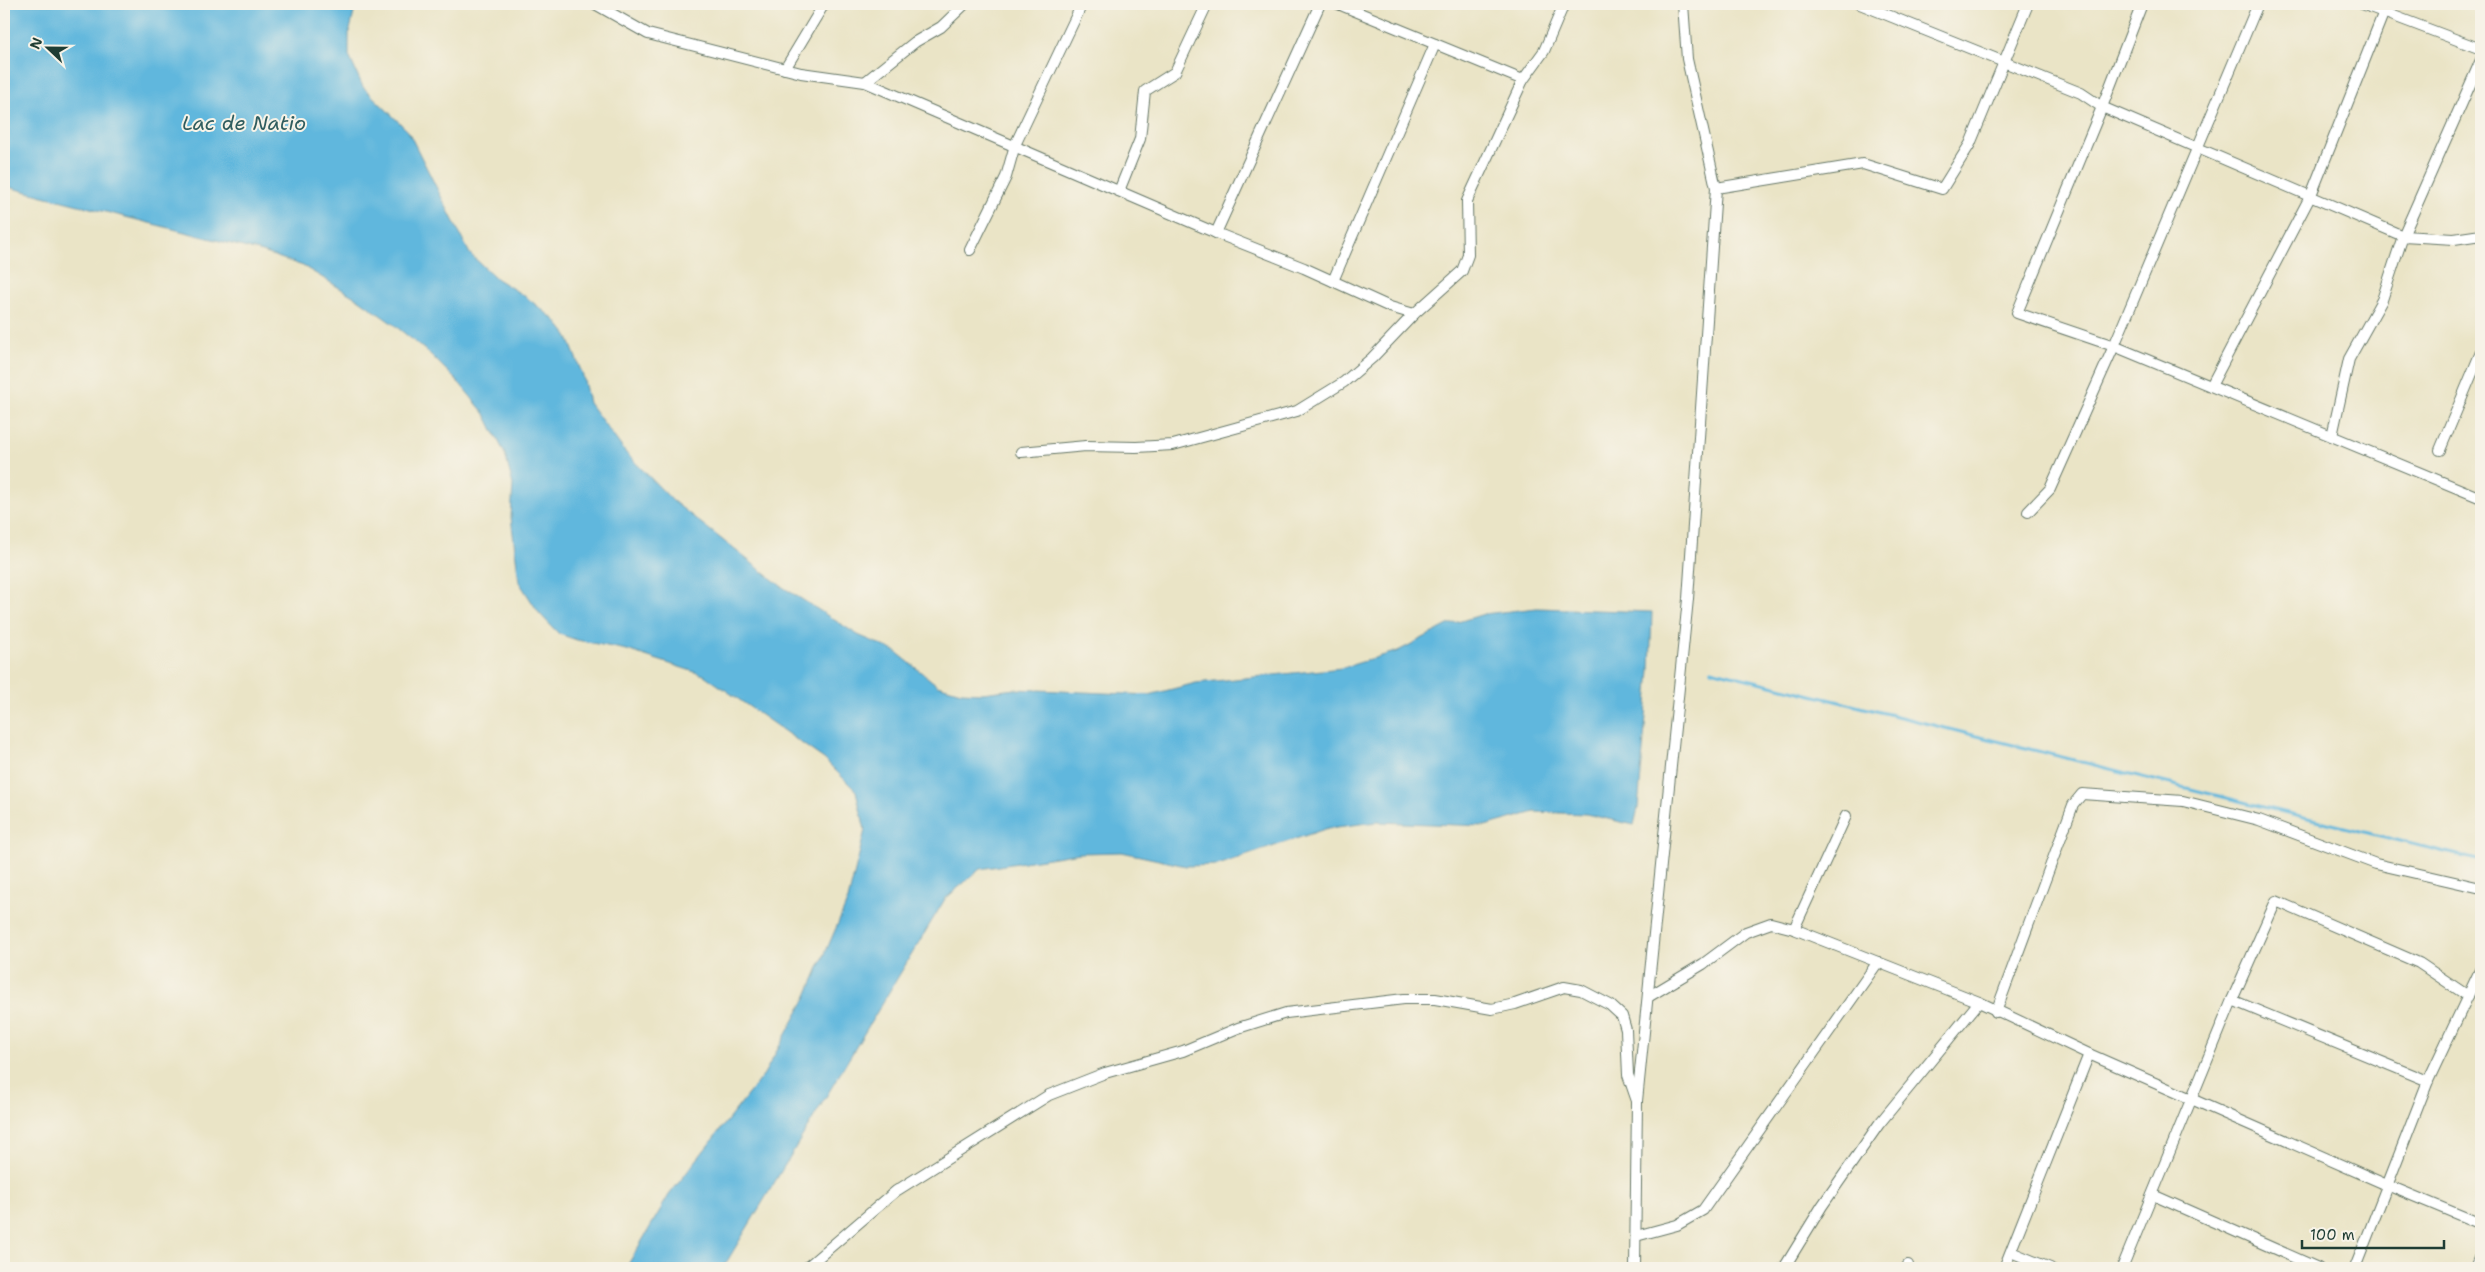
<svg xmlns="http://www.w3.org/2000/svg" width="2485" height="1272" font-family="'Shantell Sans',sans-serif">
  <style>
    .water { fill: #60b7dd; stroke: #407a88 }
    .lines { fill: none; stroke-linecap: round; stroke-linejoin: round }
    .stream { stroke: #60b7dd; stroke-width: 3 }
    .minor-casing { stroke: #667767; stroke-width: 12 }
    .minor { stroke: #fff; stroke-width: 10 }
    .labels { text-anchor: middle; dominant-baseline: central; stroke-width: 4; stroke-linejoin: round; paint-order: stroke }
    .water-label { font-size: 20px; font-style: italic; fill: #2f5c5e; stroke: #f7f3e8 }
  </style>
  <rect width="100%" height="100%" fill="#f7f3e8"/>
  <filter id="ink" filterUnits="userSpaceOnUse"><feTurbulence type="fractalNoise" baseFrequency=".02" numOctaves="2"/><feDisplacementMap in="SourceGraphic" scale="10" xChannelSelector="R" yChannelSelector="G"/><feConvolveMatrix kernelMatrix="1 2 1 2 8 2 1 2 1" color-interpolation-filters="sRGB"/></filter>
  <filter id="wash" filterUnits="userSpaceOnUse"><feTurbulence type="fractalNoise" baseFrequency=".0096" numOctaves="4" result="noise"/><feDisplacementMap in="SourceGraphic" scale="20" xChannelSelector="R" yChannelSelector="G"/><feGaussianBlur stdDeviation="1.12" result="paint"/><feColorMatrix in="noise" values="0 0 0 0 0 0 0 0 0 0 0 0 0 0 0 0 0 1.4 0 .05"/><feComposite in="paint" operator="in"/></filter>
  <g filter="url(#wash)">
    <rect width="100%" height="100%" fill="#eae4c6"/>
    <polygon class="water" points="4,4 356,4 349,34 349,56 363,87 408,131 470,254 497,279 526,297 555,320 567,335 583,376 589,403 626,453 673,501 781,586 858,635 895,651 937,685 961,692 982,693 1015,689 1149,695 1196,683 1342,668 1398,651 1448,625 1484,614 1537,608 1652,612 1650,670 1638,808 1634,825 1586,814 1535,812 1485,826 1377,822 1328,828 1218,865 1186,866 1122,852 1080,853 980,869 945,899 723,1268 626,1268 669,1195 764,1074 806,998 848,900 865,830 856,791 824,759 704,675 627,650 577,640 559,634 539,613 519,582 511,517 513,485 505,454 485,414 461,385 430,354 393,324 358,299 303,266 263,252 4,186"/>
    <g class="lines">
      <polyline class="stream" points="1711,670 2481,861"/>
    </g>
  </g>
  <g filter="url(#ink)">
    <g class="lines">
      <g class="minor-casing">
        <g id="minor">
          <polyline points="595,4 648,34 801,73 865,82 1216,233 1304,268 1390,307 1414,314"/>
          <polyline points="1338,4 1523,80"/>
          <polyline points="1860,4 2081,93 2102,107 2403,236 2454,239 2481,235"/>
          <polyline points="2142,4 2102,107 2017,313 2114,346 2481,498"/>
          <polyline points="2362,4 2481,49"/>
          <polyline points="785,69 824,4"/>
          <polyline points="865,82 915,42 941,27 965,4"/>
          <polyline points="1716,188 1863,164 1942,189 1970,144 2028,4"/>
          <polyline points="1119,191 1140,139 1145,91 1175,72 1207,4"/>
          <polyline points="1216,233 1320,4"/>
          <polyline points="970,250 1006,177 1015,145 1082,4"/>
          <polyline points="1333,281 1435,44"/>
          <polyline points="2211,386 2311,195 2387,4"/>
          <polyline points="2332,436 2349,359 2382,300 2403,236 2481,60"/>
          <polyline points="2440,450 2481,352"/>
          <polyline points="1021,452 1086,446 1136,447 1173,445 1297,411 1344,382 1372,358 1414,314 1462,271 1468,255 1467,201 1523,80 1544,51 1564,4"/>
          <polyline points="2028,512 2050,489 2114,346 2258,4"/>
          <polyline points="1794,929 1846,816"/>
          <polyline points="1648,997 1703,964 1746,932 1771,923 1794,929 1979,1002 2089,1054 2387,1185 2481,1224"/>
          <polyline points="2232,1000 2428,1081"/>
          <polyline points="1996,1012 2073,805 2082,794 2183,801 2259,820 2376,864 2481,888"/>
          <polyline points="2153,1195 2318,1268"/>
          <polyline points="1636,1236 1677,1225 1703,1210 1878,962"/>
          <polyline points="2011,1252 2050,1268"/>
          <polyline points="806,1268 896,1191 1049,1095 1105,1073 1183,1051 1238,1028 1286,1013 1404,999 1435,999 1492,1009 1515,1004 1564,987 1581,990 1610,1005 1622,1016 1626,1030 1628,1075 1637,1101"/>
          <polyline points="1635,1268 1637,1101 1688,599 1716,188 1687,59 1683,4"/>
          <polyline points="1784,1268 1822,1206 1879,1124 1979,1002"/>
          <polyline points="1906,1268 1908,1265"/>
          <polyline points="2004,1268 2089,1054"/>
          <polyline points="2122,1268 2232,1000 2276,901 2419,963 2468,996"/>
          <polyline points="2355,1268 2428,1081 2481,968"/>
          <polyline points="2476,1268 2481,1256"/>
        </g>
      </g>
      <use href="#minor" class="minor"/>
    </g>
  </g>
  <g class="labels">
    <g class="water-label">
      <text x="244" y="123">Lac de Natio</text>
    </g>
  </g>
  <rect width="2485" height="1272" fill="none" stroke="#f7f3e8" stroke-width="20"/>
  <g transform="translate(48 48) rotate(292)" stroke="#f7f3e8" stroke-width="4" paint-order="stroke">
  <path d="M0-4L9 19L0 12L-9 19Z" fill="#1f3d34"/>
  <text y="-8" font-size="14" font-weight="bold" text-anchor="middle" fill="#1f3d34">N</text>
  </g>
  <path d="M2302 1240v8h142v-8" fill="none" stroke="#1f3d34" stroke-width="2.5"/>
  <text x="2310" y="1240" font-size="15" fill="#1f3d34" stroke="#f7f3e8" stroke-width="4" paint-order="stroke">100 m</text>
</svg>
